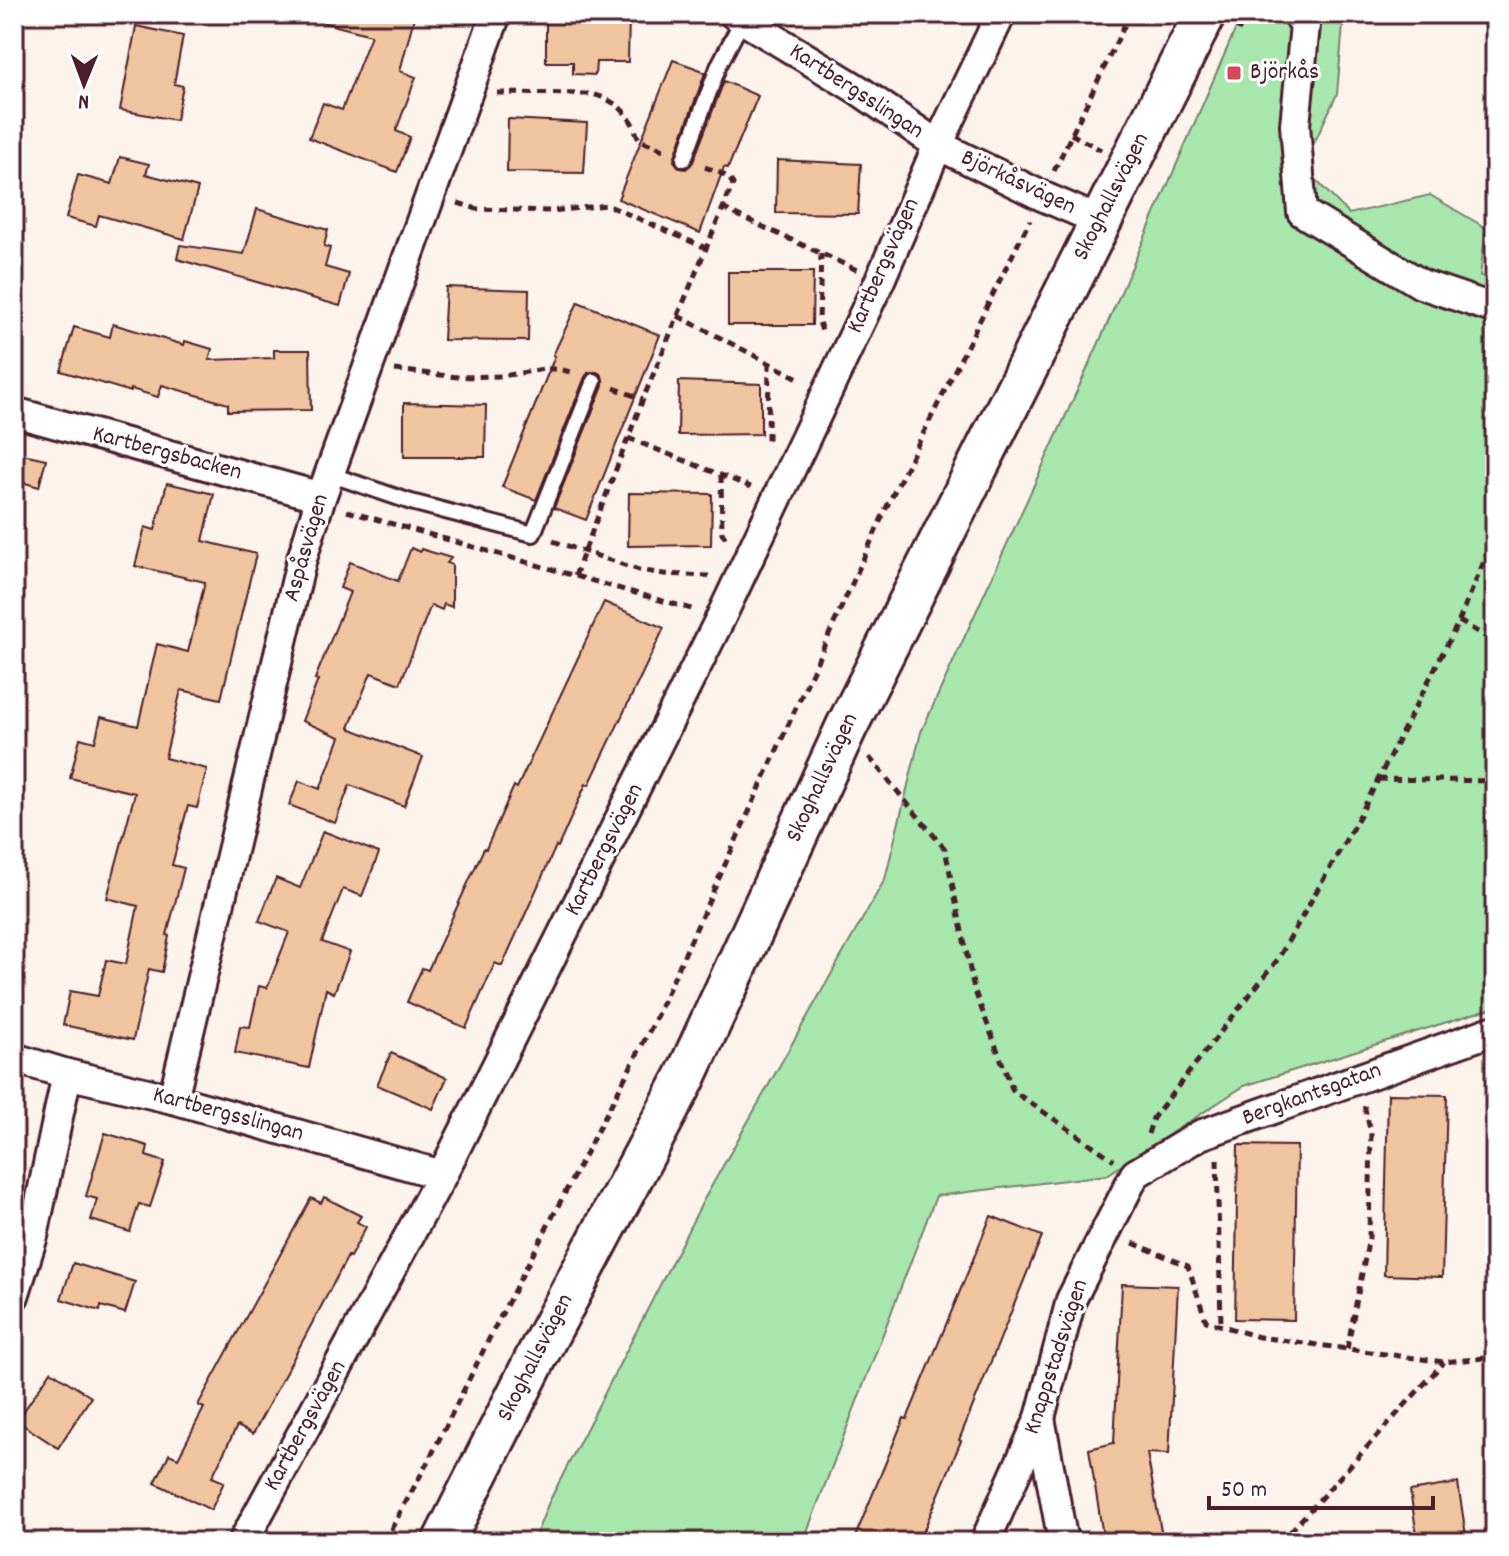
<svg xmlns="http://www.w3.org/2000/svg" width="1509" height="1556" font-family="Dekko,sans-serif">
  <style>
    .green { fill: #a7e6ad; stroke: #78826c; stroke-width: 2 }
    .building { fill: #efc49e; stroke: #4a1f2b; stroke-width: 2 }
    .lines { fill: none; stroke-linecap: round; stroke-linejoin: round }
    .service-casing { stroke: #4a1f2b; stroke-width: 20 }
    .minor-casing { stroke: #4a1f2b; stroke-width: 34 }
    .secondary-casing { stroke: #4a1f2b; stroke-width: 46 }
    .path { stroke: #4a1f2b; stroke-width: 5; stroke-dasharray: 8 6; stroke-linecap: butt }
    .service { stroke: #fff; stroke-width: 14 }
    .minor { stroke: #fff; stroke-width: 28 }
    .secondary { stroke: #fff; stroke-width: 40 }
    .poi-dot { fill: #d1495b; stroke: #fff; stroke-width: 3 }
    .labels { text-anchor: middle; dominant-baseline: central; stroke-width: 6; stroke-linejoin: round; paint-order: stroke }
    .poi-label { font-size: 24px; fill: #4a1f2b; stroke: #fff; text-anchor: start }
    .street-label { font-size: 24px; fill: #4a1f2b; stroke: #fff }
  </style>
  <rect width="100%" height="100%" fill="#fcf3ec"/>
  <filter id="ink" filterUnits="userSpaceOnUse"><feTurbulence type="fractalNoise" baseFrequency=".0125" numOctaves="2"/><feDisplacementMap in="SourceGraphic" scale="16" xChannelSelector="R" yChannelSelector="G"/><feConvolveMatrix kernelMatrix="1 2 1 2 8 2 1 2 1" color-interpolation-filters="sRGB"/></filter>
  <g filter="url(#ink)">
    <polygon class="green" points="1242,14 1344,14 1337,94 1303,167 1349,214 1430,195 1486,228 1480,276 1495,278 1495,1007 1244,1086 1107,1175 936,1196 803,1542 533,1542 549,1502 702,1203 885,879 921,732 1098,345"/>
    <g class="building">
      <polygon points="322,14 415,14 400,71 416,77 396,131 410,137 397,172 309,138 323,103 342,110 371,35 321,22"/>
      <polygon points="546,14 629,14 628,62 596,62 595,75 573,74 573,62 546,62"/>
      <polygon points="136,26 183,36 174,84 183,86 176,120 120,110"/>
      <polygon points="673,60 701,70 701,71 705,73 675,156 674,161 680,168 686,169 693,162 724,81 758,96 728,168 724,167 700,233 618,199"/>
      <polygon points="508,119 587,123 584,173 507,172"/>
      <polygon points="120,157 149,164 146,174 198,188 184,239 99,215 96,226 66,218 78,175 112,184"/>
      <polygon points="777,160 861,164 858,214 776,213"/>
      <polygon points="257,209 328,230 324,246 330,248 325,267 349,274 340,306 177,259 180,245 244,254"/>
      <polygon points="728,272 813,272 812,325 728,325"/>
      <polygon points="446,287 529,290 528,341 443,340"/>
      <polygon points="578,302 660,335 586,520 554,508 603,385 602,375 597,372 588,373 585,377 536,500 502,487 555,356 553,355"/>
      <polygon points="113,324 184,345 185,341 212,349 209,360 274,358 274,350 310,350 311,410 228,411 228,404 162,385 158,397 131,389 131,392 61,371 74,327 110,337"/>
      <polygon points="679,381 761,384 761,434 678,435"/>
      <polygon points="404,403 486,405 485,457 404,457"/>
      <polygon points="14,452 46,459 39,487 14,480"/>
      <polygon points="167,483 214,494 203,541 256,554 221,699 181,690 165,758 207,769 197,808 188,806 172,865 184,868 167,935 169,936 162,972 149,969 133,1040 63,1025 70,991 98,996 106,960 126,964 138,906 107,898 135,793 70,778 80,738 95,742 101,717 138,726 157,644 188,652 205,582 135,566 145,527 155,530"/>
      <polygon points="629,493 712,494 711,545 628,546"/>
      <polygon points="411,548 420,552 421,549 451,558 447,563 452,565 452,607 444,604 442,610 431,605 400,684 371,673 349,728 423,757 404,806 350,785 335,823 289,805 299,781 320,789 340,737 302,721 318,680 315,679 350,592 340,588 350,562 398,581"/>
      <polygon points="604,602 664,628 589,785 586,784 558,847 556,846 502,966 495,963 466,1028 407,1002 422,968 428,970 484,848 486,849 514,786 517,788"/>
      <polygon points="323,831 379,853 362,896 343,889 322,942 350,952 334,993 326,989 309,1068 235,1053 240,1026 250,1027 259,986 267,988 289,932 259,921 276,878 300,888"/>
      <polygon points="391,1053 447,1078 433,1109 377,1085"/>
      <polygon points="1388,1094 1447,1095 1442,1277 1384,1275"/>
      <polygon points="105,1133 148,1146 146,1156 165,1162 150,1207 139,1204 130,1232 91,1220 97,1199 86,1196"/>
      <polygon points="1238,1145 1297,1146 1294,1320 1235,1319"/>
      <polygon points="324,1197 361,1216 357,1222 366,1227 350,1257 348,1256 253,1434 237,1426 212,1477 224,1482 211,1510 155,1483 169,1454 178,1458 204,1408 198,1405 311,1198 321,1203"/>
      <polygon points="991,1216 1042,1236 959,1440 961,1441 919,1542 853,1542 904,1418 907,1419"/>
      <polygon points="73,1263 135,1282 125,1313 101,1306 100,1311 61,1299"/>
      <polygon points="1122,1284 1178,1286 1169,1454 1147,1453 1163,1542 1104,1542 1089,1449 1114,1443"/>
      <polygon points="51,1371 91,1397 58,1448 17,1421"/>
      <polygon points="1458,1483 1467,1542 1418,1542 1410,1491"/>
    </g>
    <g class="lines">
      <g class="service-casing">
        <g id="service">
          <polyline points="684,159 719,65 743,19"/>
          <polyline points="329,474 411,502 533,534 594,381"/>
        </g>
      </g>
      <g class="minor-casing">
        <g id="minor">
          <polyline points="1001,14 938,145 1042,196 1100,221"/>
          <polyline points="1297,14 1305,25 1295,125 1302,212 1421,284 1495,309"/>
          <polyline points="14,412 321,497"/>
          <polyline points="14,1058 67,1074 173,1099 442,1175"/>
          <polyline points="173,1099 301,562 319,503 496,14"/>
          <polyline points="14,1296 33,1236 67,1074"/>
          <polyline points="1040,1418 1063,1542"/>
          <polyline points="243,1542 442,1175 721,617 880,280 938,145 857,89 734,14"/>
          <polyline points="985,1542 1040,1418 1071,1300 1135,1174 1200,1135 1495,1030"/>
        </g>
      </g>
      <g class="secondary-casing">
        <polyline id="secondary" points="443,1542 539,1352 685,1078 846,728 1205,14"/>
      </g>
      <g class="path">
        <polyline points="1238,31 1247,14"/>
        <path d="M 497,93 L 591,94 C 610,98 626,109 634,127 C 636,132 637,136 640,140 L 666,151"/>
        <polyline points="1071,134 1101,150"/>
        <polyline points="1054,171 1130,14"/>
        <polyline points="458,203 477,209 552,211 607,205 706,248"/>
        <polyline points="722,208 857,270"/>
        <polyline points="821,253 819,322 822,331 826,333"/>
        <polyline points="678,316 802,380"/>
        <polyline points="769,362 768,439 770,445"/>
        <polyline points="395,370 458,377 503,376 544,369 558,369 575,373"/>
        <polyline points="614,388 643,399"/>
        <polyline points="628,438 751,487"/>
        <polyline points="721,475 722,533 726,539"/>
        <polyline points="347,511 695,610"/>
        <polyline points="553,541 639,570 664,574 709,576"/>
        <path d="M 575,576 L 643,399 L 733,184 C 727,173 712,170 702,166"/>
        <polyline points="1459,621 1495,642"/>
        <polyline points="869,757 945,849 974,989 1013,1091 1114,1160"/>
        <polyline points="1378,779 1495,781"/>
        <polyline points="1148,1134 1153,1118 1278,959 1360,815 1459,621 1495,535"/>
        <polyline points="1217,1159 1221,1325"/>
        <polyline points="1133,1243 1188,1266 1206,1321 1259,1337 1444,1362 1495,1357"/>
        <polyline points="1347,1349 1369,1238 1371,1133 1364,1105"/>
        <polyline points="384,1542 430,1458 494,1329 653,1024 889,502 1030,220"/>
        <polyline points="1281,1542 1444,1362"/>
      </g>
      <use href="#service" class="service"/>
      <use href="#minor" class="minor"/>
      <use href="#secondary" class="secondary"/>
    </g>
  </g>
  <rect class="poi-dot" x="1226" y="65" width="16" height="16" rx="4"/>
  <g class="labels">
    <g class="poi-label">
      <text x="1250" y="73">Björkås</text>
    </g>
    <g class="street-label">
      <text transform="translate(856 92) rotate(33)">Kartbergsslingan</text>
      <text transform="translate(1018 183) rotate(25)">Björkåsvägen</text>
      <text transform="translate(1112 197) rotate(-63)">Skoghallsvägen</text>
      <text transform="translate(884 266) rotate(-66)">Kartbergsvägen</text>
      <text transform="translate(167 454) rotate(15)">Kartbergsbacken</text>
      <text transform="translate(307 548) rotate(-74)">Aspåsvägen</text>
      <text transform="translate(823 778) rotate(-65)">Skoghallsvägen</text>
      <text transform="translate(605 850) rotate(-63)">Kartbergsvägen</text>
      <text transform="translate(1312 1095) rotate(-20)">Bergkantsgatan</text>
      <text transform="translate(228 1115) rotate(15)">Kartbergsslingan</text>
      <text transform="translate(1057 1357) rotate(-72)">Knappstadsvägen</text>
      <text transform="translate(536 1358) rotate(-63)">Skoghallsvägen</text>
      <text transform="translate(306 1426) rotate(-61)">Kartbergsvägen</text>
    </g>
  </g>
  <rect width="1509" height="1556" fill="none" stroke="#fff" stroke-width="48"/>
  <rect x="24" y="24" width="1461" height="1508" fill="none" stroke="#4a1f2b" stroke-width="3" filter="url(#ink)"/>
  <g transform="translate(84 84) rotate(181)" stroke="#ffffff" stroke-width="6" paint-order="stroke">
  <path d="M0-6L14 30L0 20L-14 30Z" fill="#4a1f2b"/>
  <text y="-12" font-size="22" font-weight="bold" text-anchor="middle" fill="#4a1f2b">N</text>
  </g>
  <path d="M1209 1496v12h224v-12" fill="none" stroke="#4a1f2b" stroke-width="4"/>
  <text x="1221" y="1496" font-size="24" fill="#4a1f2b" stroke="#ffffff" stroke-width="6" paint-order="stroke">50 m</text>
</svg>
